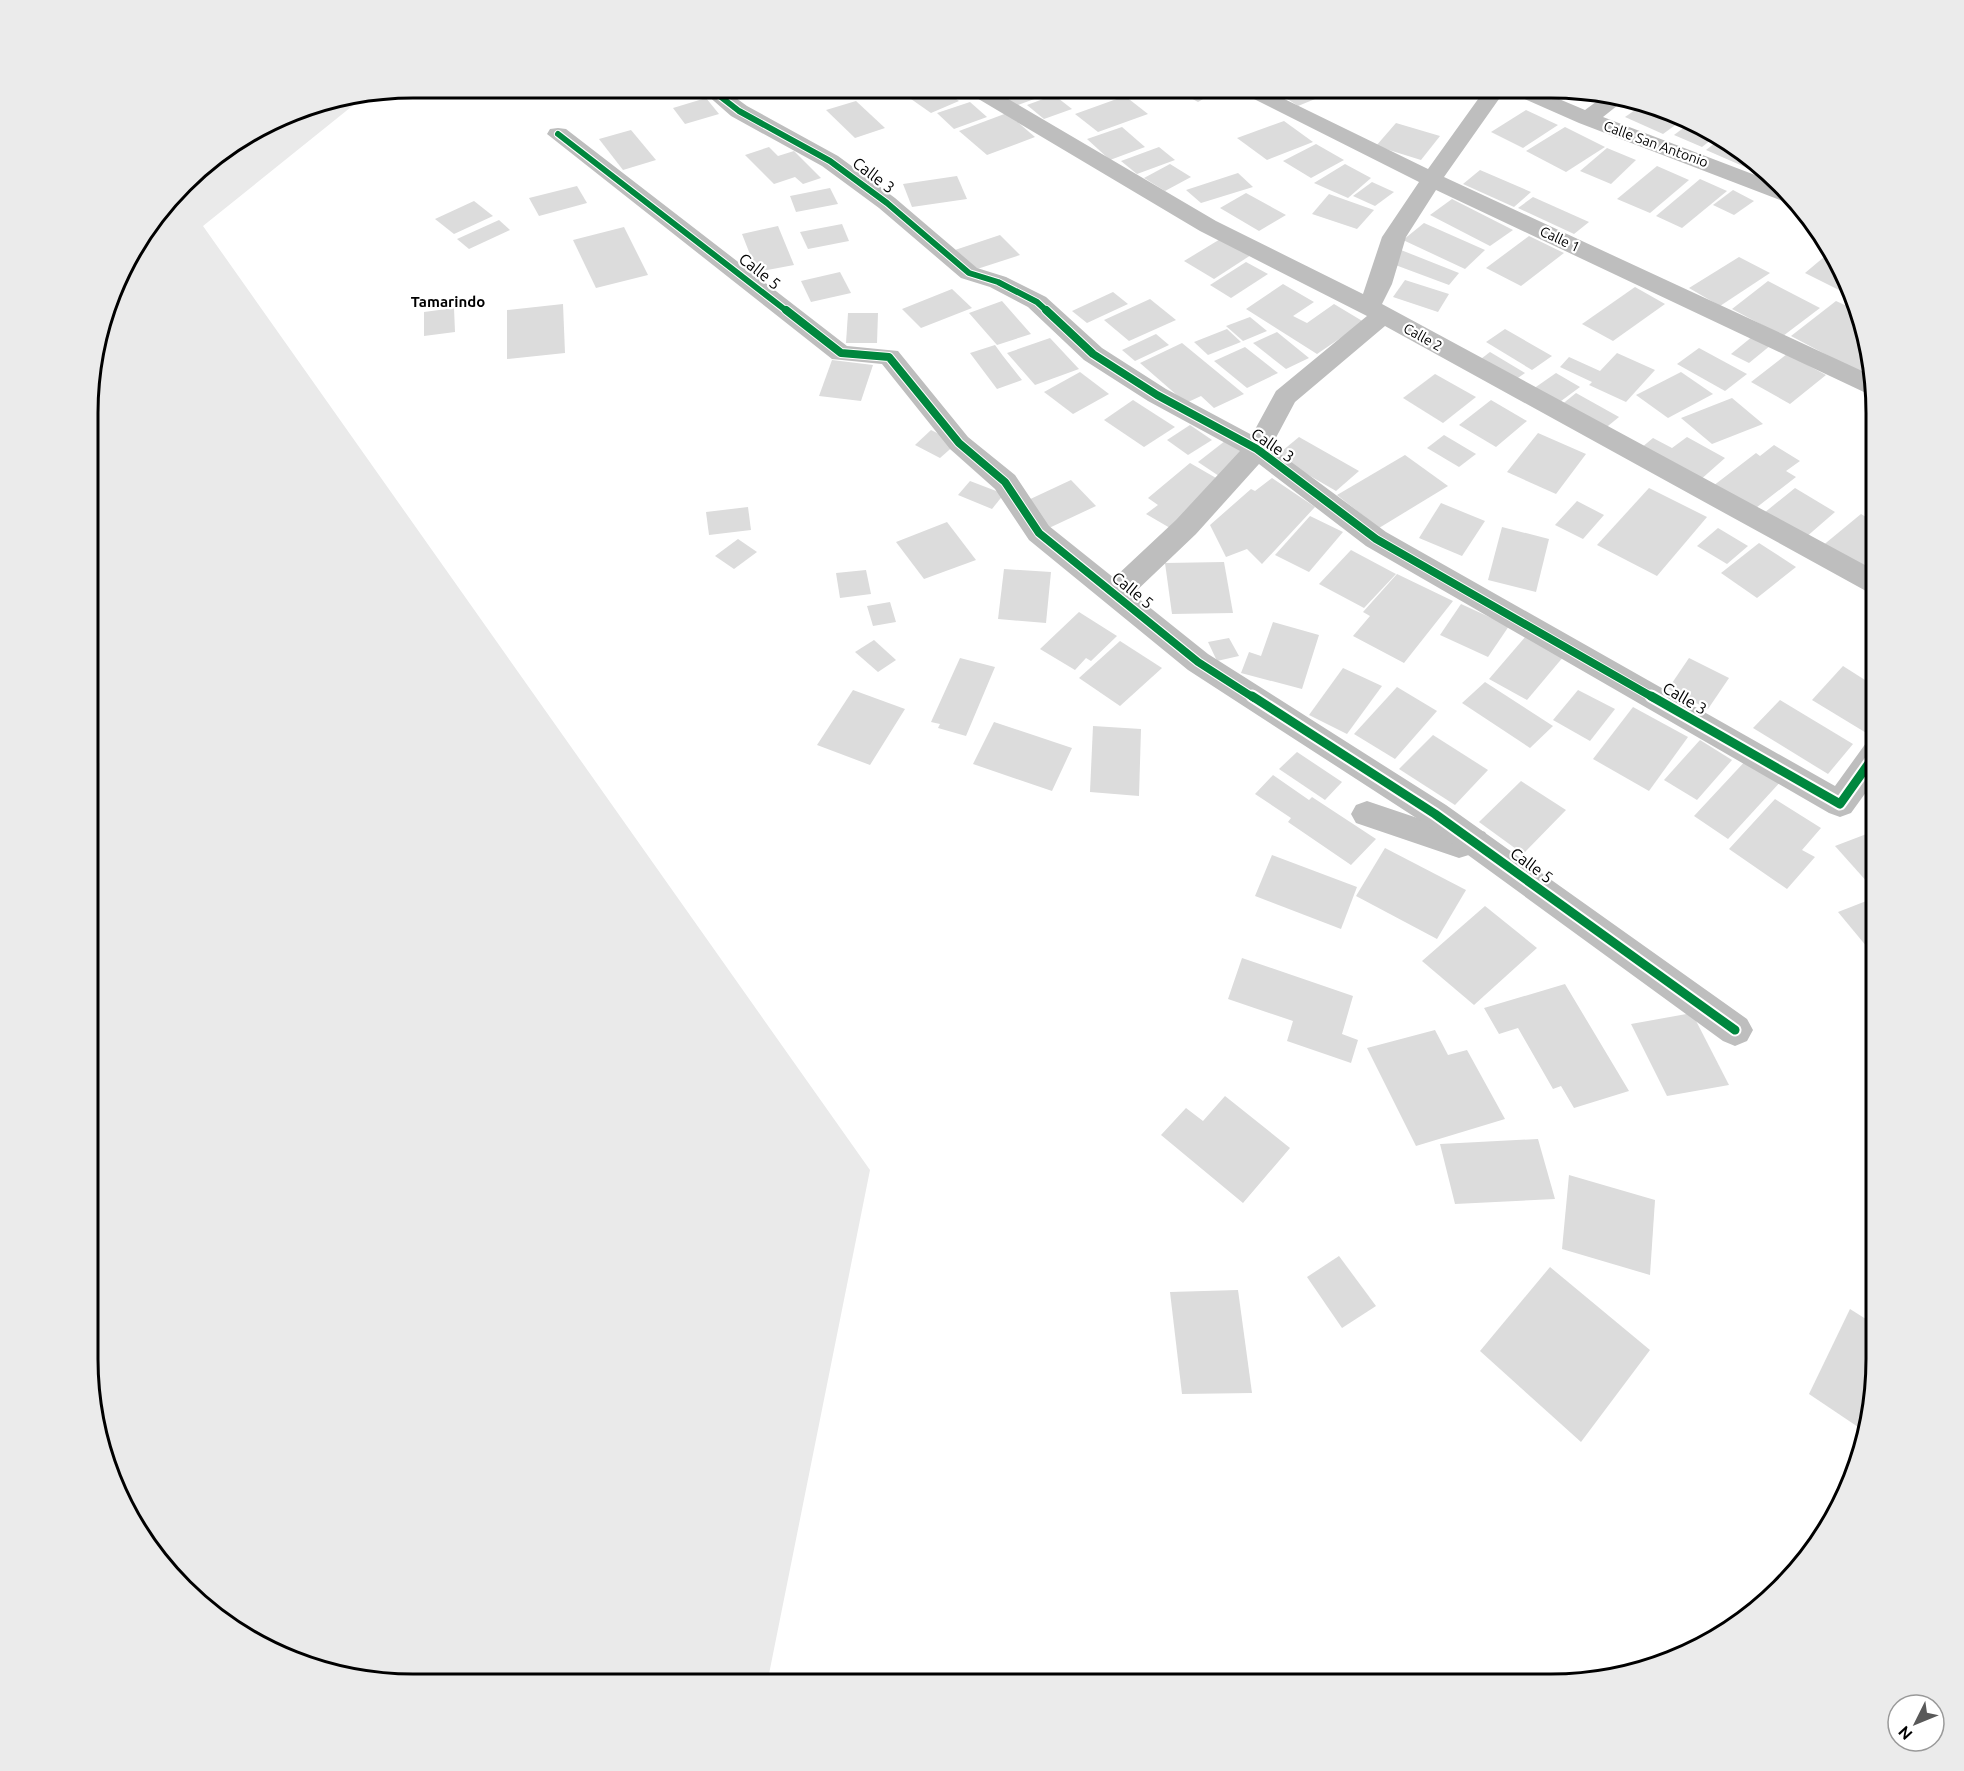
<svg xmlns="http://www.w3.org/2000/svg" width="1964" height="1771" font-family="Ubuntu,sans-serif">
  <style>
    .green { fill: #eaeaea }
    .building { fill: #dcdcdc }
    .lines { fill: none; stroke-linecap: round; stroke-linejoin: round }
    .service { fill: #bebebe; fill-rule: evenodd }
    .minor { fill: #bebebe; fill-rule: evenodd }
    .cycleway-far2-casing { stroke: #fff; stroke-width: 8 }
    .cycleway-far1-casing { stroke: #fff; stroke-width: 10 }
    .cycleway-casing { stroke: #fff; stroke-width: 13 }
    .cycleway-far2 { stroke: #00873e; stroke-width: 6 }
    .cycleway-far1 { stroke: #00873e; stroke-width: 8 }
    .cycleway { stroke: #00873e; stroke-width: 9 }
    .labels { text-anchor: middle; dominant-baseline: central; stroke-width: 4.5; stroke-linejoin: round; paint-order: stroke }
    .far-street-label { font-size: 14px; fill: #000; stroke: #fff }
    .far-neighbourhood-label { font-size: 15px; font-weight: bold; fill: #000; stroke: #fff }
    .street-label { font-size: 16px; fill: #000; stroke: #fff }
    .rim { fill: none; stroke: #000; stroke-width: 3 }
  </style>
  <rect width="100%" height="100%" fill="#fff"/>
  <polygon class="green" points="366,95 203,226 870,1170 767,1684 412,1684 288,1659 215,1617 168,1573 112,1483 88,1379 90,370 130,250 198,168 308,104"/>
  <g class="building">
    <polygon points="913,87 938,87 959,101 931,113 901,92"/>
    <polygon points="1000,87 1064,88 1015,106 998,93 1005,91"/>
    <polygon points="1171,87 1209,87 1217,91 1198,102"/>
    <polygon points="1295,88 1342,88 1298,106 1280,94"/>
    <polygon points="1054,95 1072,109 1044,119 1027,105"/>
    <polygon points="1125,96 1148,114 1098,132 1075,114"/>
    <polygon points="706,98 719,114 685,124 673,108"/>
    <polygon points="856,101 885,128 855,138 826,110"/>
    <polygon points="970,102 987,117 954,129 937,113"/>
    <polygon points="1641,106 1661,111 1685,118 1663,134 1625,117"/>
    <polygon points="1526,110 1558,125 1523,148 1491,132"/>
    <polygon points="1007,113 1035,137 987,155 959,131"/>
    <polygon points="1694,120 1716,136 1702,147 1674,135"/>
    <polygon points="1284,121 1313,142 1267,160 1237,138"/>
    <polygon points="1396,123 1440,136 1421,160 1376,146"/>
    <polygon points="1122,127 1145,147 1110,160 1087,139"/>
    <polygon points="1565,127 1605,147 1566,172 1526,151"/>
    <polygon points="631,130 656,160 623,170 599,139"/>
    <polygon points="1720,139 1763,172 1761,174 1706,150"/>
    <polygon points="1316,144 1344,160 1311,178 1283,161"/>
    <polygon points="769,147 778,156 794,151 821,178 803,184 795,177 774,184 745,155"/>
    <polygon points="1159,147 1175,160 1137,174 1121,161"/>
    <polygon points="1607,148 1636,160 1611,184 1580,171"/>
    <polygon points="1170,164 1191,177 1165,191 1144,178"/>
    <polygon points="1345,164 1371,178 1348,198 1314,183"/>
    <polygon points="1657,166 1689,180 1650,213 1617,199"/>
    <polygon points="1480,170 1531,192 1514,207 1463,184"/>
    <polygon points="1238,173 1253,187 1201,203 1186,190"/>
    <polygon points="957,176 967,199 912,207 903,184"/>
    <polygon points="1700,179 1727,191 1682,228 1656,216"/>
    <polygon points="1372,182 1394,192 1375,206 1353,196"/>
    <polygon points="577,186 587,203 539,216 529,198"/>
    <polygon points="830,188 838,204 796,212 790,196"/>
    <polygon points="1733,190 1754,201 1734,215 1713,205"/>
    <polygon points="1246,193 1286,215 1259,231 1220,208"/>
    <polygon points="1329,194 1374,210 1357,229 1312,214"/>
    <polygon points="1533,197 1589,222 1574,234 1518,208"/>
    <polygon points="1452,199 1513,230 1490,246 1430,215"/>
    <polygon points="474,201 493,216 454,234 435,219"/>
    <polygon points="499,220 510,230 469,249 457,239"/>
    <polygon points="1424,223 1485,250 1465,269 1403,240"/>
    <polygon points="842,224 849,241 808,249 800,232"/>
    <polygon points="778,226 794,265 757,272 742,234"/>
    <polygon points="624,227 648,275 596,288 573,240"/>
    <polygon points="1000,235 1020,255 974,270 955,250"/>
    <polygon points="1529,236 1564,253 1521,286 1486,268"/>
    <polygon points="1222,238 1251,255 1214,279 1184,261"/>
    <polygon points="1401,250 1459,273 1449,285 1390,263"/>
    <polygon points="1830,252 1849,283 1841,291 1805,273"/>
    <polygon points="1739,257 1770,273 1720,306 1689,288"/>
    <polygon points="1246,262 1268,274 1231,298 1210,285"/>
    <polygon points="840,272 851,293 811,302 801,281"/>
    <polygon points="1405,280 1449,294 1438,312 1393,297"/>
    <polygon points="1768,281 1820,308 1783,336 1732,309"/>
    <polygon points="1283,284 1314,302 1293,316 1307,323 1334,304 1364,322 1317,354 1246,309"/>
    <polygon points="1635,287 1665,304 1613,341 1582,324"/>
    <polygon points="952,289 972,308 921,328 902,309"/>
    <polygon points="1113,292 1128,304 1087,323 1072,311"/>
    <polygon points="1150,299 1176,320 1129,341 1104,320"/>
    <polygon points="1002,301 1031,334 997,345 969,313"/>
    <polygon points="1836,301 1858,311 1870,363 1859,372 1791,336"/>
    <polygon points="563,304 565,353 507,359 507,310"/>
    <polygon points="454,308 455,332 424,336 424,312"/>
    <polygon points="848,313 878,313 877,343 846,343"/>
    <polygon points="1250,317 1267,331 1243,341 1226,326"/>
    <polygon points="1227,329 1241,342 1208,355 1194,342"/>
    <polygon points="1505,329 1552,356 1532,370 1486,342"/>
    <polygon points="1277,332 1309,358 1286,369 1253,343"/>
    <polygon points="1156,334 1169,345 1135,361 1122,350"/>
    <polygon points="1753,336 1771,345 1749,363 1731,354"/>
    <polygon points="1050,338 1079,369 1035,385 1007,353"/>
    <polygon points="1182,343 1244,394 1214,408 1201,396 1186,403 1140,363"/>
    <polygon points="995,345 1003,356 1022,380 997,389 970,353"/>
    <polygon points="1245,347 1278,373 1247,388 1214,361"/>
    <polygon points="1699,348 1747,374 1725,391 1677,364"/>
    <polygon points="1490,352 1525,373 1512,382 1477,362"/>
    <polygon points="1617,353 1655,370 1626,402 1589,385 1592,382 1560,367 1569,357 1600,371"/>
    <polygon points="1787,354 1826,375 1790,404 1751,382"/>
    <polygon points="832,360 873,365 861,401 819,396"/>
    <polygon points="1080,372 1109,394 1073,414 1044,392"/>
    <polygon points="1681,372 1713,394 1668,418 1636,395"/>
    <polygon points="1556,373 1580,387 1557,404 1533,389"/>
    <polygon points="1435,374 1476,397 1443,423 1403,398"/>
    <polygon points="1576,393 1619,417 1603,430 1560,406"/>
    <polygon points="1732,398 1763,424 1712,444 1681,418"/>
    <polygon points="1133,400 1175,427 1144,447 1104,420"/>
    <polygon points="1491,400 1527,421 1496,447 1459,425"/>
    <polygon points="1190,425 1212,440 1188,455 1167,440"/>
    <polygon points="931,430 957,443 940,458 915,445"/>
    <polygon points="1538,433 1586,454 1556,494 1507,472"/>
    <polygon points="1444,435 1476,454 1459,467 1427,448"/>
    <polygon points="1299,437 1359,471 1336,491 1276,456"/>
    <polygon points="1687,437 1725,458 1699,481 1641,448 1653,438 1672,448"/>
    <polygon points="1225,441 1247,454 1219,476 1198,462"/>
    <polygon points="1774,445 1800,461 1786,471 1796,477 1752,511 1713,486 1756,453 1760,456"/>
    <polygon points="1405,455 1448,486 1379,528 1337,495"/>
    <polygon points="1190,463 1223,482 1170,528 1146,514 1158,505 1148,498"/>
    <polygon points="1272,478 1315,507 1262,564 1247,549 1226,557 1210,525 1251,489 1255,491"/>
    <polygon points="1071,480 1096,506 1049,528 1024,502"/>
    <polygon points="970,481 1004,494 992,509 958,495"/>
    <polygon points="1649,488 1707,517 1657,576 1597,545"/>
    <polygon points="1795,488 1835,512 1805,538 1764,513"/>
    <polygon points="1577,501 1604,515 1583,539 1555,525"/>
    <polygon points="1441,503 1485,521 1462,556 1419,538"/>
    <polygon points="748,507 751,530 709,535 706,512"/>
    <polygon points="1861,514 1876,523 1876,562 1864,573 1821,547"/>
    <polygon points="1310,516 1343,532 1309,572 1275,555"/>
    <polygon points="947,522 976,560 924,579 896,542"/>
    <polygon points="1502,527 1549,539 1536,592 1488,580"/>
    <polygon points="1718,528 1748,546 1727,564 1697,546"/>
    <polygon points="738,539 757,552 734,569 715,556"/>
    <polygon points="1759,543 1796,567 1757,598 1721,573"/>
    <polygon points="1351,550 1396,574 1364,608 1319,584"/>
    <polygon points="1224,562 1233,613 1172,614 1165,563"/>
    <polygon points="1004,569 1051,572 1046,623 998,619"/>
    <polygon points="866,570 871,594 840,598 836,573"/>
    <polygon points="1397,574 1453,601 1404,663 1353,636 1370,616 1363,612"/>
    <polygon points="890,602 896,622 873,626 867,606"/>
    <polygon points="1461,604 1509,626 1488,657 1440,635"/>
    <polygon points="1079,612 1117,636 1091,661 1086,658 1075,670 1040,649"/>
    <polygon points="1273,622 1319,635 1302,689 1241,673 1249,652 1261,656"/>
    <polygon points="1526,636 1564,656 1527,700 1489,679"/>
    <polygon points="1229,638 1239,656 1217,661 1208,642"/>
    <polygon points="874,640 896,660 878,672 855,652"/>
    <polygon points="1120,641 1162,668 1120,706 1079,678"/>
    <polygon points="960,658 995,667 966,736 938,728 940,724 931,722"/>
    <polygon points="1689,658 1729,678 1708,709 1668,689"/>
    <polygon points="1843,666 1876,687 1877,724 1868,734 1812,700"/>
    <polygon points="1343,668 1382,686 1347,734 1309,715"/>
    <polygon points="1485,682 1553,726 1530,748 1462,703"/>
    <polygon points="1397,687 1437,711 1395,759 1354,734"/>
    <polygon points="853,690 905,709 870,765 817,745"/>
    <polygon points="1578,690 1615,709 1590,741 1553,720"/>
    <polygon points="1780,700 1853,744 1828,774 1753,728"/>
    <polygon points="1633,707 1688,737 1649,791 1593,759"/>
    <polygon points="994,722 1072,748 1052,791 973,764"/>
    <polygon points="1093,726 1141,729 1139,796 1090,792"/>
    <polygon points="1433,735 1488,770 1455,805 1399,769"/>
    <polygon points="1700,740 1732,760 1697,800 1664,780"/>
    <polygon points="1297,752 1342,782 1325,800 1279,769"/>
    <polygon points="1749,757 1783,779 1728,839 1694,816"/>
    <polygon points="1273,775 1309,800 1312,797 1376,839 1351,865 1288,822 1291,818 1255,794"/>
    <polygon points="1521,781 1566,810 1523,854 1479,822"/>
    <polygon points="1775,799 1821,828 1802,850 1815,857 1787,889 1729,849"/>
    <polygon points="1877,830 1877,893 1835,846"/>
    <polygon points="1385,848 1466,890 1437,939 1356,896"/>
    <polygon points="1272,855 1357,887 1341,929 1255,896"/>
    <polygon points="1874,898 1877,902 1877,959 1838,912"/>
    <polygon points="1485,906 1537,948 1474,1005 1422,961"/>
    <polygon points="1242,958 1353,996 1342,1034 1358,1040 1351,1063 1287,1041 1293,1021 1228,999"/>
    <polygon points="1565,984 1629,1091 1574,1108 1561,1086 1553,1089 1518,1028 1499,1034 1484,1008"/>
    <polygon points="1692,1013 1729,1085 1667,1096 1631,1024"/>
    <polygon points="1435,1030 1448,1055 1467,1050 1505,1119 1416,1146 1367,1048"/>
    <polygon points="1225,1096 1290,1148 1243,1203 1161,1135 1186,1108 1203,1121"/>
    <polygon points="1538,1139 1555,1199 1455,1204 1440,1144"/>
    <polygon points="1569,1175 1655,1200 1650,1275 1562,1249"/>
    <polygon points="1866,1190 1877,1193 1877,1295 1866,1292"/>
    <polygon points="1339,1256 1376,1306 1342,1328 1307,1277"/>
    <polygon points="1550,1267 1650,1350 1581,1442 1480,1351"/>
    <polygon points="1238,1290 1252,1393 1182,1394 1170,1292"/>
    <polygon points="1850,1309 1877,1326 1877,1359 1867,1433 1809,1394"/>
  </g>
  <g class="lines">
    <polygon class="service" points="1367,801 1459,832 1474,828 1485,832 1490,841 1485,850 1459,858 1356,823 1351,814 1356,805"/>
    <polygon class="minor" points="698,87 721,87 747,106 838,156 895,198 977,268 1006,277 1046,297 1102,348 1166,389 1252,435 1276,391 1367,316 1200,231 965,91 962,87 988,87 1216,221 1363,294 1382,237 1419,182 1240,92 1237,88 1262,88 1428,169 1486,88 1533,88 1585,110 1604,96 1623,101 1603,117 1776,183 1796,198 1800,204 1788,203 1579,123 1509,92 1506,89 1444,177 1873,376 1876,395 1866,393 1436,190 1406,237 1392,284 1382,304 1876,571 1876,594 1866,591 1385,326 1295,402 1271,447 1386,532 1835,786 1866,743 1877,740 1877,777 1851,813 1840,817 1829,813 1366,546 1259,464 1196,534 1133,594 1208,654 1446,805 1747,1019 1753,1030 1747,1041 1735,1046 1723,1041 1424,823 1188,670 1029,540 995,489 950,449 882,364 832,359 547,134 550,129 558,128 566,129 847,346 898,351 968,437 1015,475 1049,526 1114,578 1176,520 1240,451 1148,401 1084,360 1028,307 990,287 961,278 879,208 822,166 731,116"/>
    <g class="cycleway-far2-casing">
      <g id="cycleway-far2">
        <polyline points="708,87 739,111 830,161 887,203 969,273 998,282 1037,302 1048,312"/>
        <polyline points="558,134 788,312"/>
      </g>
    </g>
    <g class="cycleway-far1-casing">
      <g id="cycleway-far1">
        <polyline points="786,310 841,353 889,357 959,443 1005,482 1039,533 1198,662 1254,698"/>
        <polyline points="1046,310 1093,354 1157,395 1257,449 1376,539 1654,698"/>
      </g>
    </g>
    <g class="cycleway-casing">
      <g id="cycleway">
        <polyline points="1252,696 1435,814 1735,1030"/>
        <polyline points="1651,696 1840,804 1877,752"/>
      </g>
    </g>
    <use href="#cycleway-far2" class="cycleway-far2"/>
    <use href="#cycleway-far1" class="cycleway-far1"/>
    <use href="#cycleway" class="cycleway"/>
  </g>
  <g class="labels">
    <g class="far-street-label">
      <text transform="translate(1656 144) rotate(20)">Calle San Antonio</text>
      <text transform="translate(1560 239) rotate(25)">Calle 1</text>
      <text transform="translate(1423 337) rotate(29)">Calle 2</text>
    </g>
    <g class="far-neighbourhood-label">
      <text x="448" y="301">Tamarindo</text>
    </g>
    <g class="street-label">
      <text transform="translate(874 175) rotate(37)">Calle 3</text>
      <text transform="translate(760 271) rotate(38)">Calle 5</text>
      <text transform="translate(1273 445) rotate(34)">Calle 3</text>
      <text transform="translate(1133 590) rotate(39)">Calle 5</text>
      <text transform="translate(1685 698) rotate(30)">Calle 3</text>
      <text transform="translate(1532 865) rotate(36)">Calle 5</text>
    </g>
  </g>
  <path d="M0 0H1964V1771H0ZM413 98H1551A315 315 0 0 1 1866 413V1359A315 315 0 0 1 1551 1674H413A315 315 0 0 1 98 1359V413A315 315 0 0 1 413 98Z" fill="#ebebeb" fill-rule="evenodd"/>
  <path class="rim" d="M413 98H1551A315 315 0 0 1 1866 413V1359A315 315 0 0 1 1551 1674H413A315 315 0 0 1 98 1359V413A315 315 0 0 1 413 98Z"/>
  <g transform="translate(1916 1723) rotate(227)"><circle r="28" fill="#ffffff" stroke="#999999" stroke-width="1.5"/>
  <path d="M0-4.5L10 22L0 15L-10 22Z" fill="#595959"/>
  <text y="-9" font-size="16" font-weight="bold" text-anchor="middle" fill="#000000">N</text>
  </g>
</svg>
